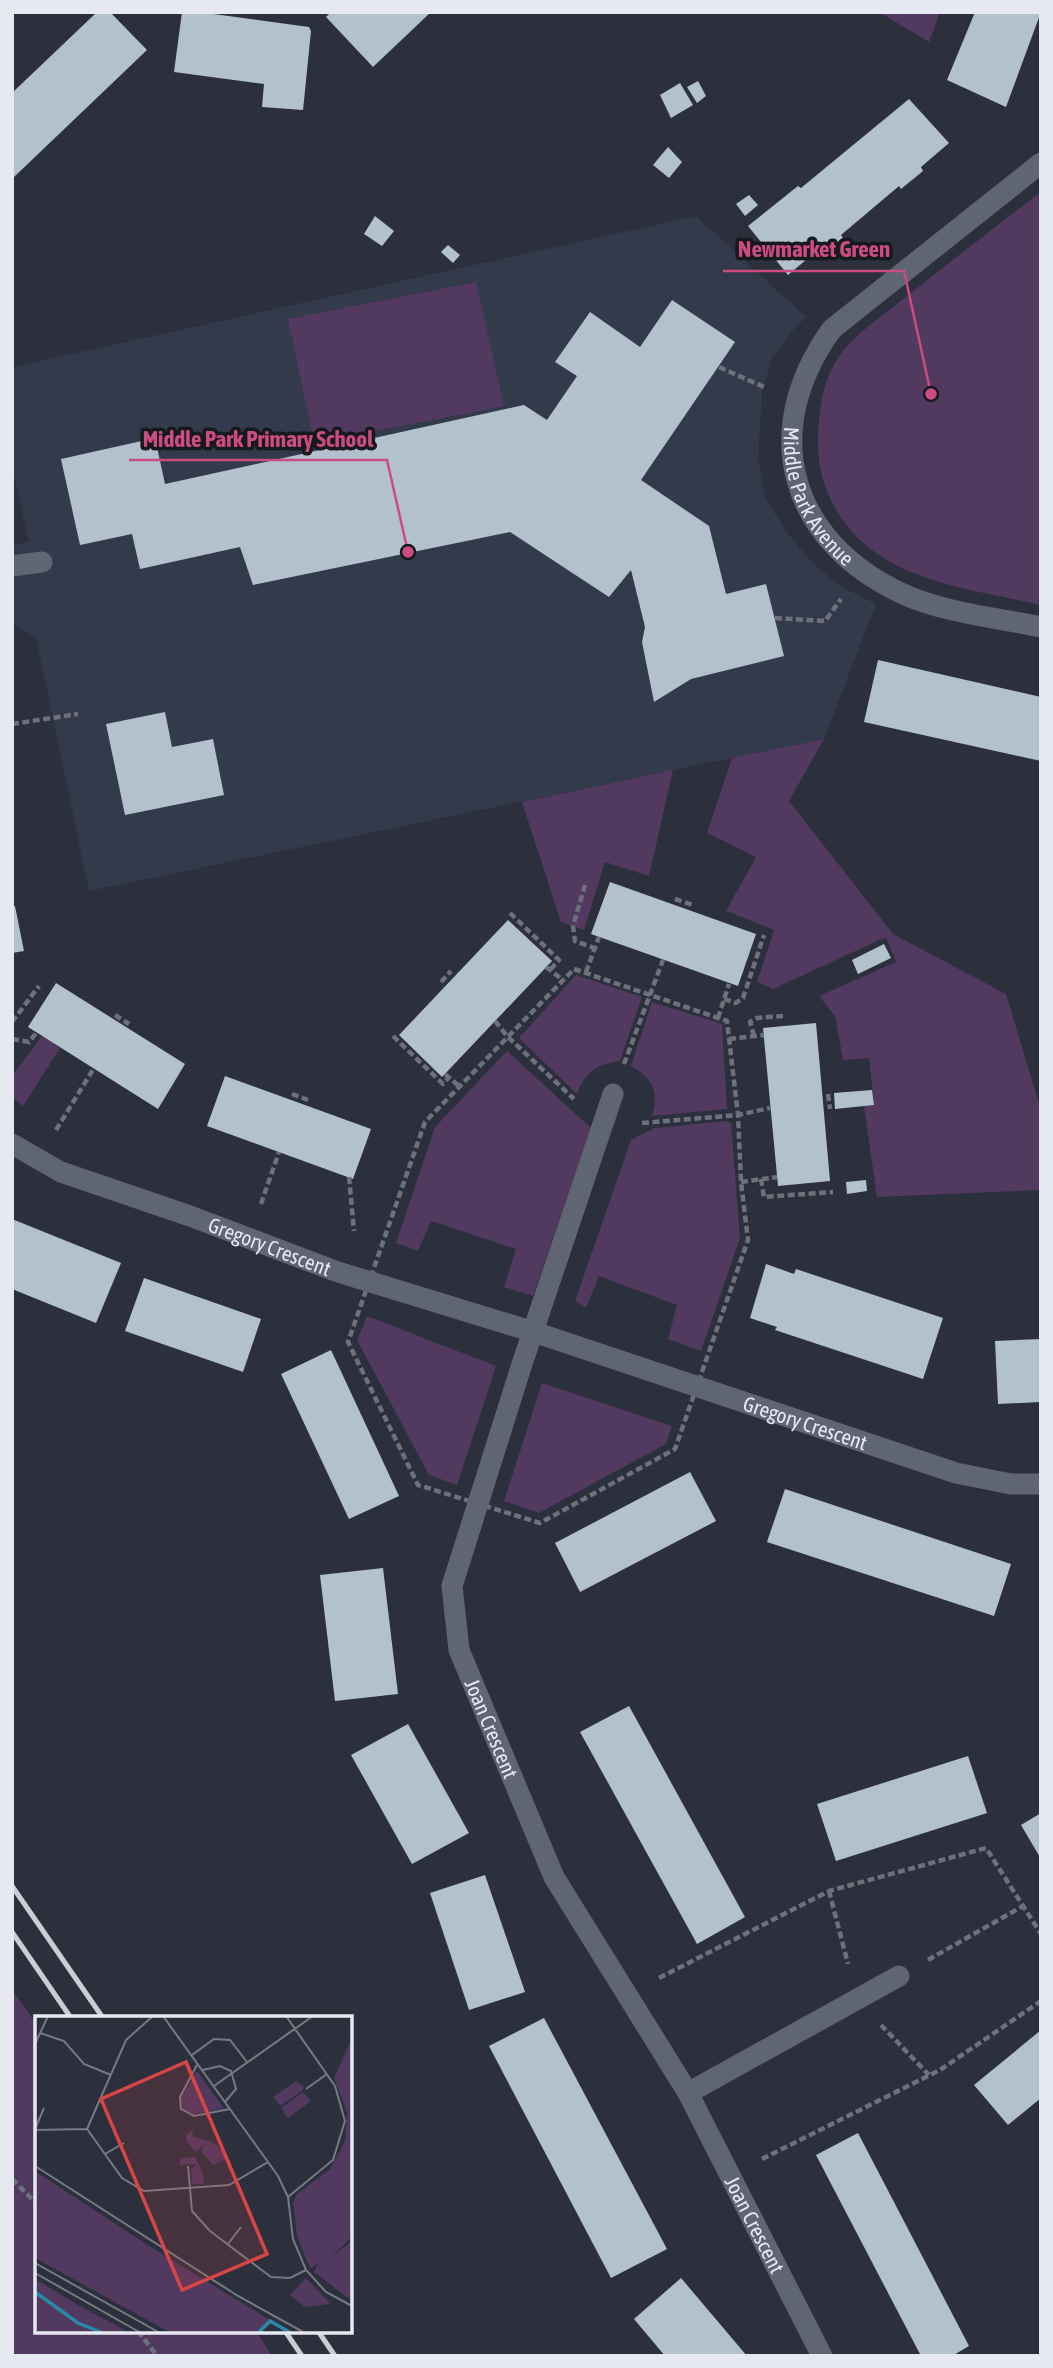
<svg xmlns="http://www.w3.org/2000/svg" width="1053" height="2368" font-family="'Asap Condensed',sans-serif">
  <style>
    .built { fill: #333a4b }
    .green { fill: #51395f }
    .building { fill: #b3c1cd }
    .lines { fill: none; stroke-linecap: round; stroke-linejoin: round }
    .path { stroke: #6e717c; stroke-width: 4.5; stroke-dasharray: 7 3.5; stroke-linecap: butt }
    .minor { stroke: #5f6572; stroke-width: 21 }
    .rail { stroke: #c9cdd5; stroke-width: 5 }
    .labels { text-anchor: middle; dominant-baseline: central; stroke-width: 7; stroke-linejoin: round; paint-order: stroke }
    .street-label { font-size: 21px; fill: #e6e9f1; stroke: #16191e }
    .inset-river { fill: none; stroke: #2889a7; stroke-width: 3.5 }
    .inset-road { fill: none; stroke: #767a84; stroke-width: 2 }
    .view { fill: #d84546; fill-opacity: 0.15; stroke: #d84546; stroke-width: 3.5 }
    .inset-edge { fill: none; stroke: #e6e9f1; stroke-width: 3.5 }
    .leader { fill: none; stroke: #cb4c80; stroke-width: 2.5 }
    .callout-dot { fill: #cb4c80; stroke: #16191e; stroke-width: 2.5 }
    .callout-label { font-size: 23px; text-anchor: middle; font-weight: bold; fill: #cb4c80; stroke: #16191e; stroke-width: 7; stroke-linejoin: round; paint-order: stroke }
  </style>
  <rect width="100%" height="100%" fill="#2c303c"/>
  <polygon class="built" points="696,216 806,317 793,330 772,358 762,391 758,460 766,499 785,530 809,559 838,585 876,604 824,739 89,891 36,637 12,624 12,545 29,542 12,466 12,367"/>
  <g class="green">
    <polygon points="879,12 940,12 929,42"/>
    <path d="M 1041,192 L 1041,605 C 968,588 878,581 837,511 C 823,488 818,467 818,441 C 819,408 822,378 843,351 C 859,331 891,309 911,293 C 954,259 997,225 1041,192 Z"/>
    <polygon points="476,282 504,406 314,443 288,319"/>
    <polygon points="824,739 789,801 893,934 1006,994 1041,1110 1041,1190 877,1197 864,1106 874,1105 869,1058 843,1060 835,1016 819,996 896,962 886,937 773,989 757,982 774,930 726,911 756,857 707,833 732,758"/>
    <polygon points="673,770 649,876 605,862 584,930 561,922 522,802"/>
    <path d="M 576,975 L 642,997 L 620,1061 C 597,1064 585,1072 577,1094 L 519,1038 Z"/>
    <path d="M 652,1002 L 722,1024 L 727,1109 L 652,1116 C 659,1091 653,1079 631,1066 Z"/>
    <polygon points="42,1036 60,1048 23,1106 12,1097 12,1076"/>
    <polygon points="507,1051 591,1128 533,1296 504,1287 516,1249 431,1221 418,1251 396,1243 435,1127"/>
    <polygon points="726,1121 731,1123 740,1238 701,1351 668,1339 677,1305 599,1276 586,1308 575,1301 631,1140 655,1128"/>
    <polygon points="367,1316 496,1366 457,1485 429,1475 357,1340"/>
    <polygon points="542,1383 672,1426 666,1444 539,1513 504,1501"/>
    <polygon points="12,1990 37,2025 37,2331 256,2331 272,2356 12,2356"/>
  </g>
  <g class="building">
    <polygon points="97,12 110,12 147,50 14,177 12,175 12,93"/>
    <polygon points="182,12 199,12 309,27 311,31 303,110 262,107 264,84 174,72"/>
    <polygon points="331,12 431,12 373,67 326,17"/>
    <polygon points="975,12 1041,12 1006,107 947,80"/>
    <polygon points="698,81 706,96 697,103 687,87"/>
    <polygon points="680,83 693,105 671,118 660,95"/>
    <polygon points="909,99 949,143 921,167 923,171 901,189 899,186 841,235 843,238 817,257 813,254 788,275 748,226 798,186 801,188"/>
    <polygon points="668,147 682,162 669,178 653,165"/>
    <polygon points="749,195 758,205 745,216 736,204"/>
    <polygon points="375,216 394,231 382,246 364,234"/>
    <polygon points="448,245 460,255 453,263 441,252"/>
    <polygon points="672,300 735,342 641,480 709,526 726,594 766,584 784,656 691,679 654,702 642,642 645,627 631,570 609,597 510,532 253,585 240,547 140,569 132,534 80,545 61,459 155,438 165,484 524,405 547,420 577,376 555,362 590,312 640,347"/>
    <polygon points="878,660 1041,697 1041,761 864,722"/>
    <polygon points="165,712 172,747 213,739 224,795 125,815 106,724"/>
    <polygon points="610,882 756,934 738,986 591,934"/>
    <polygon points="15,906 24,951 12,953 12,907"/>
    <polygon points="508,920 552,961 442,1077 399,1035"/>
    <polygon points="884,944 891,958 858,974 852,960"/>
    <polygon points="56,983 185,1064 158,1109 28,1027"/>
    <polygon points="816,1023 830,1181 778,1186 763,1028"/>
    <polygon points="225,1076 371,1129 353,1179 207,1126"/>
    <polygon points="872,1090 874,1105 835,1109 834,1093"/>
    <polygon points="866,1180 867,1191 847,1194 846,1182"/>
    <polygon points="12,1219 121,1263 96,1323 12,1289"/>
    <polygon points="766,1264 794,1274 796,1269 943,1318 923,1379 775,1330 777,1327 750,1318"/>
    <polygon points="144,1278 261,1319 243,1372 125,1331"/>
    <polygon points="1041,1339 1041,1402 998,1404 995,1341"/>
    <polygon points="331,1350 399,1496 349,1519 281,1374"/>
    <polygon points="690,1472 716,1521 580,1592 555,1543"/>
    <polygon points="785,1489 1011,1564 994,1616 767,1542"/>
    <polygon points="383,1568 398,1694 335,1701 320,1575"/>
    <polygon points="629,1706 745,1917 697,1944 580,1732"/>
    <polygon points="408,1724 469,1833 412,1864 351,1755"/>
    <polygon points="968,1756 987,1813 836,1861 817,1804"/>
    <polygon points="1041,1813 1041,1859 1021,1825"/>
    <polygon points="485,1875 525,1992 469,2010 430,1893"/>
    <polygon points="544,2018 667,2249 611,2278 489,2046"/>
    <polygon points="1041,2030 1041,2098 1008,2125 974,2085"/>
    <polygon points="858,2133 969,2346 952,2356 921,2356 816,2155"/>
    <polygon points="681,2278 747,2356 665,2356 634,2319"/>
  </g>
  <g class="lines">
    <g class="path">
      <polyline points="719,367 764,387"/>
      <polyline points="775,618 825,621 841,599"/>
      <polyline points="12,724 78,714"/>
      <polyline points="585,885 573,926 575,941 594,948"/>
      <polyline points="675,899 693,905"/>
      <polyline points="510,913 559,960 550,970"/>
      <polyline points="546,967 563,980"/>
      <polygon points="574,969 727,1021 738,1115 741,1182 748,1240 675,1449 540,1523 418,1485 348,1342 425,1122"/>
      <polyline points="586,972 599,937"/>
      <polyline points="441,982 451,971"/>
      <polyline points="724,999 736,1003 743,998 764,935"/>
      <polyline points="115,1015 129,1024"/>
      <polyline points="718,1018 729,984"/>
      <polyline points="495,1021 508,1037 574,1099"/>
      <polyline points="12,1022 39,986"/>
      <polyline points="393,1036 443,1084 450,1076"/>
      <polyline points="754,1036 750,1022 757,1018 783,1016"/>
      <polyline points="12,1039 29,1042 36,1033"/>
      <polyline points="729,1039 764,1035"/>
      <polyline points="624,1064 663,960"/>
      <polyline points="445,1074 460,1087"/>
      <polyline points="292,1094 308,1100"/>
      <polyline points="828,1094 830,1109"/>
      <polyline points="642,1123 738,1115 770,1108"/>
      <polyline points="56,1130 94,1068"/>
      <polyline points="349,1177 354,1231"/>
      <polyline points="761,1179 764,1197 833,1192"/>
      <polyline points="741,1182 777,1177"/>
      <polyline points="261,1204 279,1152"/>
      <polyline points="829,1891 848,1964"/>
      <polyline points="928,1960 1023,1906"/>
      <polyline points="659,1978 829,1891 986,1848 1041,1934"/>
      <polyline points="881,2025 929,2075"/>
      <polyline points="762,2159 940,2070 1041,2001"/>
      <polyline points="12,2179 37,2204"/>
      <polyline points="138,2331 157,2356"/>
    </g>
    <g class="minor">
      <path id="s1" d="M 1041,163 L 832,329 C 758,431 789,540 901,593 C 940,612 998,618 1041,627"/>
      <polyline points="12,566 42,562"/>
      <path id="s2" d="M 613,1094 L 522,1364 L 452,1586 L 459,1650 L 554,1877 L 688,2093 L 822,2356"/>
      <path id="s3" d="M 12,1144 L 61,1172 L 190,1216 L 338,1272 L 534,1332 L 956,1473 L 1011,1484 L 1041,1484"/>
      <polyline points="688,2093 899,1976"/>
    </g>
    <g class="rail">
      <polyline points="12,1886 103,2018"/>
      <polyline points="12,1932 71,2018"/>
      <polyline points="285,2331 302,2356"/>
      <polyline points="318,2331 335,2356"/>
    </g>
  </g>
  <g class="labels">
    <g class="street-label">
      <text stroke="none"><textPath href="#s1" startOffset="450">Middle Park Avenue</textPath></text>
      <text stroke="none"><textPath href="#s3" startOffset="278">Gregory Crescent</textPath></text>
      <text stroke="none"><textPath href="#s3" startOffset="842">Gregory Crescent</textPath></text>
      <text stroke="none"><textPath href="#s2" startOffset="667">Joan Crescent</textPath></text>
      <text stroke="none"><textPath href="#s2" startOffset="1230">Joan Crescent</textPath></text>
    </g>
  </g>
  <g transform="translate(35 2016)">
    <rect width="317" height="317" fill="#2c303c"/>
    <path d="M 317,22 L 317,221 L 296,241 L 317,225 L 317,285 L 279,256 L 283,247 L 276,252 L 272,246 L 262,220 L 258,187 L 262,178 L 295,153 L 310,125 L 312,96 L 299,62 ZM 162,55 L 188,91 L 188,93 L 158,98 L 148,92 L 146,82 ZM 261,65 L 269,70 L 267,75 L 245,90 L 238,81 ZM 268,76 L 276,85 L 253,102 L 246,92 ZM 158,114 L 157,120 L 181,128 L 193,142 L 178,149 L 166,135 L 170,128 L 161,136 L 152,126 L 151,119 ZM 160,141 L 168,157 L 169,168 L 157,168 L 156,153 L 162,148 L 144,149 L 146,142 ZM 0,155 L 111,228 L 238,306 L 225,317 L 136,317 L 0,242 ZM 271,262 L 295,287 L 294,288 L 270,291 L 255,279 ZM 0,263 L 45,290 L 95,317 L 0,317 Z" fill="#51395f"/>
    <path class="inset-river" d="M 0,276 L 43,307 L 68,317M 223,317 L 235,305 L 256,317"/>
    <path class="inset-road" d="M 118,0 L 91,24 L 52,113 L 87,162 L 109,175 L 194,169 L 233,146M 128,0 L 243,160 L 253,181 L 258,223 L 271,254 L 291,276 L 317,290M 251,0 L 300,70 L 310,105 L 298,144 L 253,181M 5,17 L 29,25 L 49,48 L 76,59M 0,28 L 13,0M 157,39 L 179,23 L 195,24 L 212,46M 163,47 L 145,81 L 146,93 L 159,100 L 195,93M 168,54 L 185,50 L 196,55 L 201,73 L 190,86M 179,70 L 278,0M 271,73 L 292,58M 0,113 L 9,92M 0,114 L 52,113M 70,138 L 89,127M 0,150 L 203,280 L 270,317M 153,150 L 157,195 L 175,215 L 236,261 L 255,262 L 271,254M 193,228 L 206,211M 0,247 L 125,317M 0,257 L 106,317"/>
    <path class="view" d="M 151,46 L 232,238 L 147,274 L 66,83 Z"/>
    <rect width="317" height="317" class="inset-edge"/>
  </g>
  <path class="leader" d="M931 394L904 271H723M408 552L387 460H129"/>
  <g class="callout-dot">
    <circle cx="931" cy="394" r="7"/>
    <circle cx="408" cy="552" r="7"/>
  </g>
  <g class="callout-label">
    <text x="814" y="257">Newmarket Green</text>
    <text x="258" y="447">Middle Park Primary School</text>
  </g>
  <rect width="1053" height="2368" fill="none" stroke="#e6e9f1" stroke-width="28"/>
</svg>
